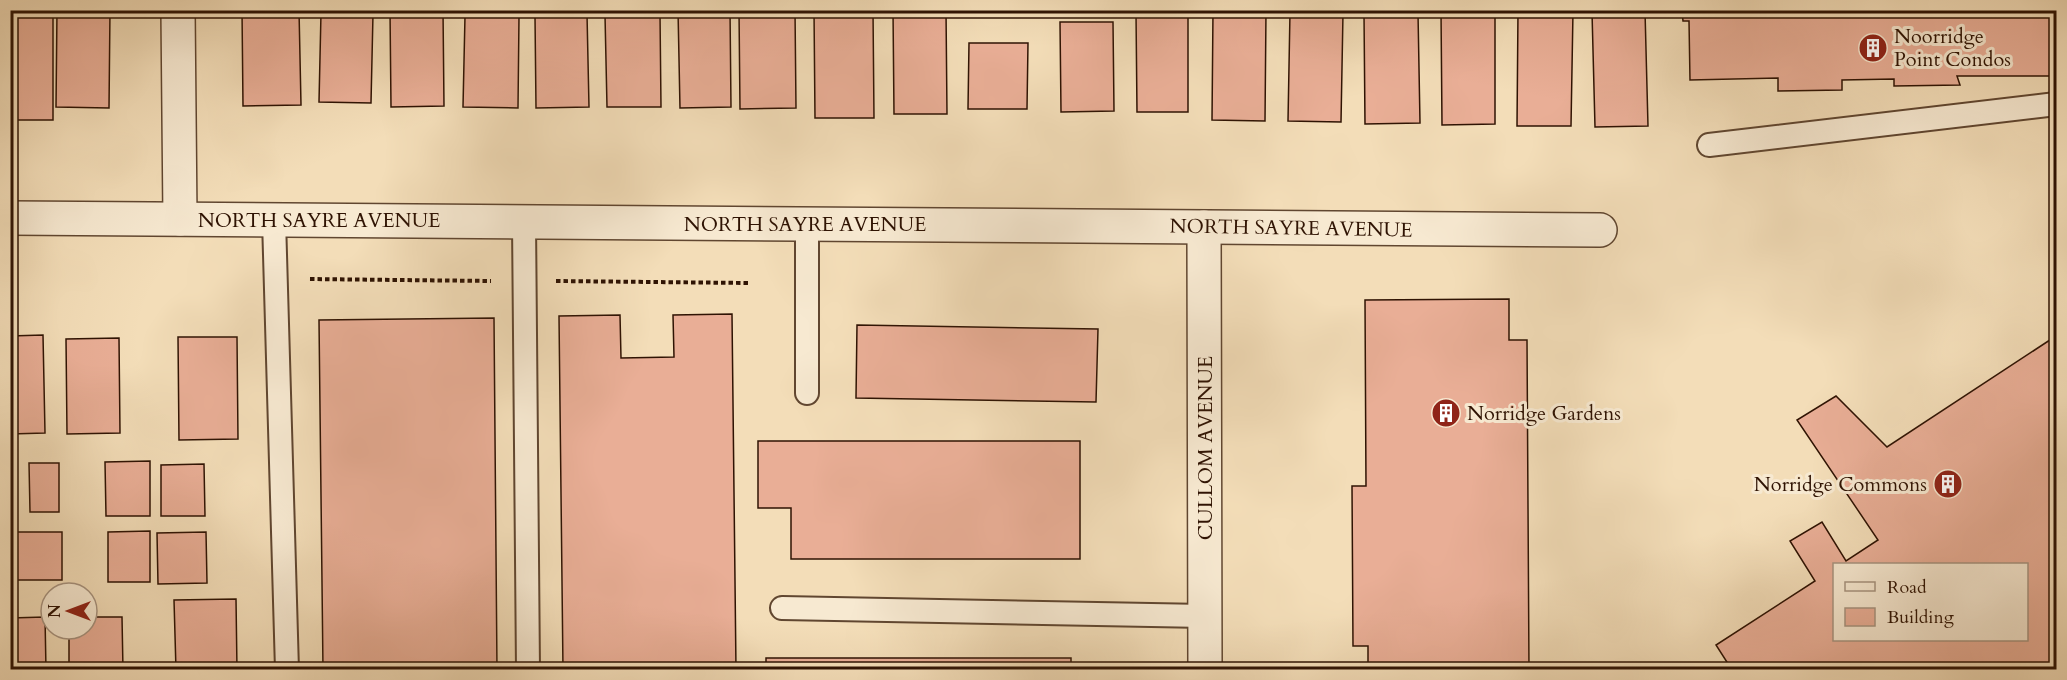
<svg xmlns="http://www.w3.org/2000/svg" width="2067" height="680" font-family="Cardo,serif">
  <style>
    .building { fill: #e9ae96; stroke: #2f1303; stroke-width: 1.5; fill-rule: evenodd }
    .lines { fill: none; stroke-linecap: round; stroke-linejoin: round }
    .lane-casing { stroke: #604630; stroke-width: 26 }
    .street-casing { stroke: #604630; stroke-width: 36 }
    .path { stroke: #2f1303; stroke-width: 4; stroke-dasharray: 4.5 3; stroke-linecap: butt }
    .lane { stroke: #f7e9d1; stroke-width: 22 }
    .street { stroke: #f7e9d1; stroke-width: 33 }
    .labels { text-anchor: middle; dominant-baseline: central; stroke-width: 6; stroke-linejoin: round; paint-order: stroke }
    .poi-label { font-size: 20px; fill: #2f1303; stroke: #f7e9d1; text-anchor: start }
    .street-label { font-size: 20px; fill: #2f1303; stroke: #f7e9d1 }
  </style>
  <rect width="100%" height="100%" fill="#f3ddb8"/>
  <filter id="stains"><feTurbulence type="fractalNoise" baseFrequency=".00333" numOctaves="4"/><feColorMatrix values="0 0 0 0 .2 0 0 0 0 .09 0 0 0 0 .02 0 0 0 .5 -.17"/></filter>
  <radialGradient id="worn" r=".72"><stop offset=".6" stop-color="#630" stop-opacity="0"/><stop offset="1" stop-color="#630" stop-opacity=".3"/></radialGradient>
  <g class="building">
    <rect x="10" y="10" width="43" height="110"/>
    <polygon points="57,10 110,10 109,108 56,107"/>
    <polygon points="242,10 299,10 301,105 243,106"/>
    <polygon points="390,10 443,10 444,106 391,107"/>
    <polygon points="678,10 730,10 731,107 680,108"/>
    <polygon points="739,10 795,10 796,108 740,109"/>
    <polygon points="814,10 873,10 874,118 815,118"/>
    <polygon points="893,10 946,10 947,114 894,114"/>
    <polygon points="1495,10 1495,124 1442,125 1441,11"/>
    <polygon points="1682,10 2056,10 2056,76 1957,76 1960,85 1894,86 1894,79 1842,80 1842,90 1778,91 1778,78 1690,80 1689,21 1683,21"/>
    <polygon points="1213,11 1266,11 1265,121 1212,120"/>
    <polygon points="1518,11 1573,11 1571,126 1517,126"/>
    <polygon points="1645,11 1648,126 1595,127 1592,12"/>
    <polygon points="1188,12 1188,112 1137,112 1136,13"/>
    <polygon points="1290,12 1343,13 1341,122 1288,121"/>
    <polygon points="321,13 373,14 371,103 319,102"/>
    <polygon points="1418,13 1420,123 1365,124 1364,14"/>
    <polygon points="587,14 589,107 536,108 535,16"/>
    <polygon points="660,14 661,107 607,107 605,15"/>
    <polygon points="465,16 519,17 518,108 463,107"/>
    <polygon points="1060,22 1113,22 1114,111 1061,112"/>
    <polygon points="969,43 1028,43 1027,109 968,109"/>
    <polygon points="1509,299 1509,340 1527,340 1529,670 1368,670 1368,646 1353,646 1352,486 1366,486 1365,300"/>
    <polygon points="732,314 736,670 563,670 559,316 620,315 621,358 674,357 673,315"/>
    <polygon points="494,318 497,670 323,670 319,320"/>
    <polygon points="857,325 1098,329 1096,402 856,398"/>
    <polygon points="43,335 45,433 10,434 10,336"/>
    <path d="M 2056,336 L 2056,670 L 1732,670 L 1716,645 L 1815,581 L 1790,541 L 1822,522 L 1846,561 L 1878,540 L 1797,420 L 1836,396 L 1887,447 ZM 1834,564 L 2026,564 L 2026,640 L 1834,640 Z"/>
    <polygon points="178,337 237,337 238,439 179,440"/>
    <polygon points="119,338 120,433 67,434 66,339"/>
    <polygon points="758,441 1080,441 1080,559 791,559 791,508 758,508"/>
    <polygon points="150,461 150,516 106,516 105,462"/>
    <polygon points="29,463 59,463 59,512 30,512"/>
    <polygon points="204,464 205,516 161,516 161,465"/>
    <polygon points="150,531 150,582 108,582 108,532"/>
    <rect x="17" y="532" width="45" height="48"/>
    <polygon points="206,532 207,583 158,584 157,533"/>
    <polygon points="236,599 237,670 176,670 174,600"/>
    <polygon points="45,617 46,670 10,670 10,618"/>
    <polygon points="87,617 122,617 123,670 69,670 69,629 87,629"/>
    <rect x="766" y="658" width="305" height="12"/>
  </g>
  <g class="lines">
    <g class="lane-casing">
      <g id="lane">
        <polyline points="1709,145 2056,104"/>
        <polyline points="274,220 287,670"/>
        <polyline points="524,222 528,670"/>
        <polyline points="807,224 807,393"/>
        <polyline points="782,608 1205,616"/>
      </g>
    </g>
    <g class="street-casing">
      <g id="street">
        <polyline points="178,10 180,219"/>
        <polyline points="10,218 1600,230"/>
        <polyline points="1204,227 1205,670"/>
      </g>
    </g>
    <g class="path">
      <polyline points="310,279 491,281"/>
      <polyline points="556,281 748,283"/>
    </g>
    <use href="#lane" class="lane"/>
    <use href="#street" class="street"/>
  </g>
  <defs>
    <g id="building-disc" transform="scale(1.5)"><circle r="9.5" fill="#8f2418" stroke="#f7e9d1"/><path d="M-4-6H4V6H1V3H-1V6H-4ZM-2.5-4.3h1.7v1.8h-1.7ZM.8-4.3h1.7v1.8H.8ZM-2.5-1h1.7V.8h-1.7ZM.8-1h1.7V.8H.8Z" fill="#fff"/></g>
  </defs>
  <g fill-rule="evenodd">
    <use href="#building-disc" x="1873" y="48"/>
    <use href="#building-disc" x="1446" y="413"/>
    <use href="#building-disc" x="1948" y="484"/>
  </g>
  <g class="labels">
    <g class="poi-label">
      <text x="1894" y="36">Noorridge<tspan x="1894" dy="23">Point Condos</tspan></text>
      <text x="1467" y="413">Norridge Gardens</text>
      <text x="1927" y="484" text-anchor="end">Norridge Commons</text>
    </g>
    <g class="street-label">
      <text x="319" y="220">NORTH SAYRE AVENUE</text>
      <text x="805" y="224">NORTH SAYRE AVENUE</text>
      <text transform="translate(1291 228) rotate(1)">NORTH SAYRE AVENUE</text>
      <text transform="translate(1205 448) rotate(-90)">CULLOM AVENUE</text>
    </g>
  </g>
  <rect width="2067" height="680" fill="none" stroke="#f3ddb8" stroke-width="36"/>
  <rect x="12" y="12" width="2043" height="656" fill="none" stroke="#2f1303" stroke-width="3"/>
  <rect x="18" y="18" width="2031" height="644" fill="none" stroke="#2f1303" stroke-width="1.5"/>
  <rect x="1833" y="563" width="195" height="78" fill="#f7e9d1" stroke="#a7937f" stroke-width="1.5"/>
  <rect x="1845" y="582" width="30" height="9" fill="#f7e9d1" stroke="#a7937f" stroke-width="1.5"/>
  <text x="1887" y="593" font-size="18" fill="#2f1303">Road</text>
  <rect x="1845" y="608" width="30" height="18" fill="#e9ae96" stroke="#a7937f" stroke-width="1.5"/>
  <text x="1887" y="623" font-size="18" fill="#2f1303">Building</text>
  <g transform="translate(69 611) rotate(270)"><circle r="28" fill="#f7e9d1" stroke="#a7937f" stroke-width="1.5"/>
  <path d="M0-4.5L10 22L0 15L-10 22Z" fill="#8f2418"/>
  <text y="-9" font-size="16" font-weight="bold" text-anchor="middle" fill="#2f1303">N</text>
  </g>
  <rect width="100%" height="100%" filter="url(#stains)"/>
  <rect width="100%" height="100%" fill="url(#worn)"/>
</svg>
